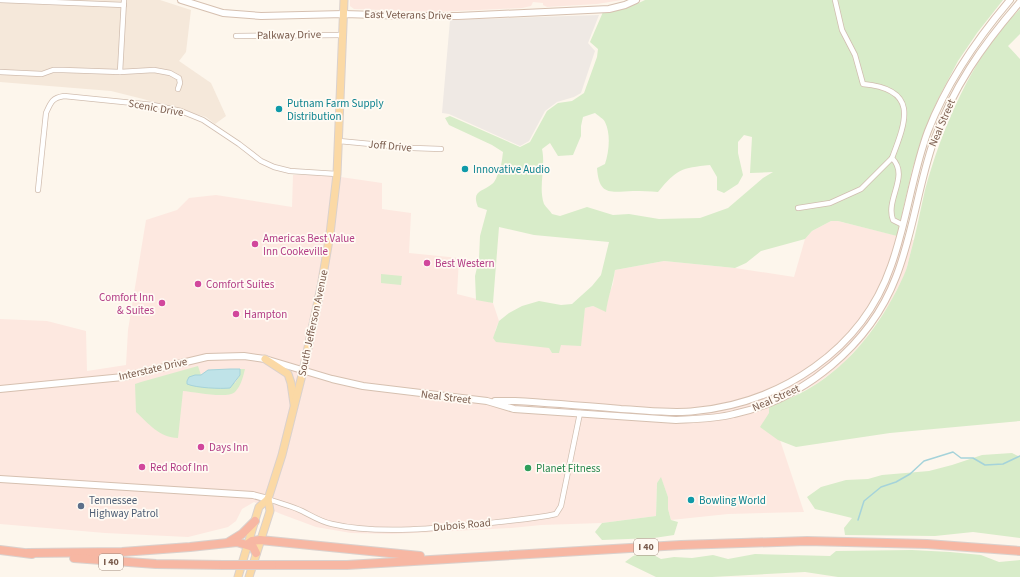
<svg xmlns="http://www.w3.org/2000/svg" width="1020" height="577" font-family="'Source Sans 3',sans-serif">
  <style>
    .residential { fill: #f5e8da }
    .commercial { fill: #fde8e0 }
    .industrial { fill: #efe9e4 }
    .green { fill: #d8ecc9; fill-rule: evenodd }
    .water { fill: #bfe3e8; stroke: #a5d3da }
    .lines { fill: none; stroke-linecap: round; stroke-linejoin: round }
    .stream { stroke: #a5d3da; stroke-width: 1.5 }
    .street-casing { stroke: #d1beb0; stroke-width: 6 }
    .secondary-casing { stroke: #d6c0b0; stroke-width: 8 }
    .primary-casing { stroke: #dad1cd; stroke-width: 9 }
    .highway-casing { stroke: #dad1cd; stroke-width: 10 }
    .street { stroke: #fff; stroke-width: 4.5 }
    .secondary { stroke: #fff; stroke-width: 6 }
    .primary { stroke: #fbd9a5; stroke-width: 7 }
    .highway { stroke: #f7b7a3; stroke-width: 8 }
    .highway-bridge-casing { stroke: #dad1cd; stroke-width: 10; stroke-linecap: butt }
    .highway-bridge { stroke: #f7b7a3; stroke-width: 8 }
    .culture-dot { fill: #0f9aa8; stroke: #fffaf3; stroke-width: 1.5 }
    .hotel-dot { fill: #d1479c; stroke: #fffaf3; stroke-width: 1.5 }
    .leisure-dot { fill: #2e9e5b; stroke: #fffaf3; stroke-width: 1.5 }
    .service-dot { fill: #5c6f8a; stroke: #fffaf3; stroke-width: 1.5 }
    .labels { text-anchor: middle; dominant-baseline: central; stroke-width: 3.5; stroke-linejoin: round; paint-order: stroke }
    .shield { fill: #fffaf3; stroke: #a28b7f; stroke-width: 1 }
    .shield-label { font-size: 10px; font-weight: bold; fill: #7a5c4d }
    .street-label { font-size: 11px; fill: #7a5c4d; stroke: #fffaf3 }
    .culture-label { font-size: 11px; fill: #0d838f; stroke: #fffaf3; text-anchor: start }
    .hotel-label { font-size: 11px; fill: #b23c85; stroke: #fffaf3; text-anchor: start }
    .leisure-label { font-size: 11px; fill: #27864d; stroke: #fffaf3; text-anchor: start }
    .service-label { font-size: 11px; fill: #4e5e75; stroke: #fffaf3; text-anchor: start }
  </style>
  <rect width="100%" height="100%" fill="#fdf6ec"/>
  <polygon class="residential" points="0,0 160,0 191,10 186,52 179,61 211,83 226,116 215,124 206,117 143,99 111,91 0,82"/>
  <g class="commercial">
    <polygon points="350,0 622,0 597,4 547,7 543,5 543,3 533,2 531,6 522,8 435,12 354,9 350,6"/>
    <polygon points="293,175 327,175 382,183 382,209 411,213 409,253 459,258 457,294 493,303 499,321 495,331 549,348 552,353 583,321 585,308 593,306 606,311 608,297 613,284 615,270 664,261 735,268 794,277 805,239 812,231 831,221 838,221 914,240 905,274 889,305 865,339 844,363 818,383 794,396 769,407 804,512 728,514 671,520 668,509 668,497 661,478 657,483 656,516 602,523 541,525 511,528 435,532 392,534 351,533 316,527 281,514 254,502 242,509 236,521 228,527 188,537 105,533 0,524 0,319 47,321 86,331 87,371 126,365 128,330 146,220 177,210 189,198 216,195 292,207"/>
  </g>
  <polygon class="industrial" points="599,15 588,43 595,51 581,93 574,97 557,102 545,111 529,141 520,146 449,114 442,113 450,20"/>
  <g class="green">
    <path d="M 645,0 L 1003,0 L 977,33 L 958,61 L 938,99 L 926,127 L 912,170 L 897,236 L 838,221 L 831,221 L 812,231 L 805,239 L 761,251 L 746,263 L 735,268 L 664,261 L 615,270 C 613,284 608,297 606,312 L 593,306 L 585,308 L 581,346 L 561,345 L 559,353 L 552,353 L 549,348 L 496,342 L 493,338 L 499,321 L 509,313 L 522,306 L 539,301 L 561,305 L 572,304 L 592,286 L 601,275 L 609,242 L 534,235 L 499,227 L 493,303 L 476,300 L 475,276 L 479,259 L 480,236 L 487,210 L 478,207 C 471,190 483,192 492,184 C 494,183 496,179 497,176 C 501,170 502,160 503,152 L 492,145 L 449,125 L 445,118 L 450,116 L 520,147 L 530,142 L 547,111 L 558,103 L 572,101 L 584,93 L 597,57 L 598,49 L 590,42 L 603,12 C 618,10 631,7 645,0 ZM 595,113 C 598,116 603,118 605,122 C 611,134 609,152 605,164 L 597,168 C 599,196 610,192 633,191 C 642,191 650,191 658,192 C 677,169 681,168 710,165 L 717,177 L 717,190 L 724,193 L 738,184 L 743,175 L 738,153 L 738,142 L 744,135 L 752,137 L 750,173 L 773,172 L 763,178 L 728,208 L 700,218 L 659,219 L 629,214 L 613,215 L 587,207 L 560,216 L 552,214 C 550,211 546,207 544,204 C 538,187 546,167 542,149 L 550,143 L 558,156 L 573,155 L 581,136 L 581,126 L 583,117 Z"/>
    <path d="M 1020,9 L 1020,34 L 1008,46 L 1020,59 L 1020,421 L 890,433 L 796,447 L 778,440 L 760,427 L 769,413 L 769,407 C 786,400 803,393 818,383 C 857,357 885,317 904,275 C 907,269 908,262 910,255 C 916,233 920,212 925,190 C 941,130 974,52 1020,9 Z"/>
    <polygon points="381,274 402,276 401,285 381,283"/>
    <path d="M 198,366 L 201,375 L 195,375 L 191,385 L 235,383 L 240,375 L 240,369 L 245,369 C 243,377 241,386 235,392 C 227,399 195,392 183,391 L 178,438 C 160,438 148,423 136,412 L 135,384 L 141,382 Z"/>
    <polygon points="1012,453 1020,457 1020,538 973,532 935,536 845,535 844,528 852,518 815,509 807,497 821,487 846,480 868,479 882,475 929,471 952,465 982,455"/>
    <polygon points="661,477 668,497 668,509 671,520 678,522 674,535 654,538 602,540 595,532 602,523 656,516 657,483"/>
    <polygon points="912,550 950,552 981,555 999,562 1020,560 1020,577 838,577 805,572 712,577 656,577 625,562 633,556 642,553 652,554 661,559 674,557 692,558 713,555 728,559 755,554 830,556 836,551"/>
  </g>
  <path class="water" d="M 230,369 L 240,369 L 240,375 L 230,388 C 221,389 196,388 187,384 L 187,381 L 189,377 L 195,375 L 201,375 L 208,370 Z"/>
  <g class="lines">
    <polyline class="stream" points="858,520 864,501 881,487 896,482 910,474 924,461 953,452 961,458 973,458 985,465 1003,464 1020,456"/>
    <g class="street-casing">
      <g id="street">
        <polyline points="0,0 124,5"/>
        <path d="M 835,0 L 842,30 L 855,55 L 863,84 C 918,89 907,119 892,158 C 910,176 885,199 893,220 L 903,225"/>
        <polyline points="236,36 343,35"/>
        <polyline points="0,72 42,74 53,70 63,70 120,72 154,70 170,73 179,78 180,83 178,89"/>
        <polyline points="120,72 124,0"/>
        <polyline points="339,141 413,148 441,149"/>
        <path d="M 38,190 L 46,113 C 51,102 52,98 64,96 L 153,105 L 181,111 L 203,120 L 239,144 L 261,161 L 274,167 L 290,171 L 337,174"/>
        <polyline points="798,208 830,203 861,189 892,158"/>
        <path d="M 268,499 C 279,503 292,506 302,511 C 312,516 321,522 332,524 C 378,535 443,528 490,523 C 512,520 534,519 556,514 L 561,506 L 580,413"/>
      </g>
    </g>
    <g class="secondary-casing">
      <g id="secondary">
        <polyline points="181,0 223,13 261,16 344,14 410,16 458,16 609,9 625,5 636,0"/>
        <path d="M 0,389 L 123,377 L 207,357 L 244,356 L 265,359 L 332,379 L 363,386 L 487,401 L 514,409 L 676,420 C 696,419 715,419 734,414 C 804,399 870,345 896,277 C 913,234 918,187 933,143 C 953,87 982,46 1020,2"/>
        <path d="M 495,401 L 515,401 C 550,403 586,406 621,409 C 646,410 671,414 695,411 C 781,403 862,350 891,266 C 907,222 912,174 928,131 C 947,82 976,40 1010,0"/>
        <polyline points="0,479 253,495 268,499"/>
      </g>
    </g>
    <g class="primary-casing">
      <g id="primary">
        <polyline points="265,359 288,374 291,383 294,404"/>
        <polyline points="238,577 259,507 268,499 282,455 303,371 321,287 330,234 337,174 344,0"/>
        <polyline points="249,577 270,511 268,499"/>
      </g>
    </g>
    <g class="highway-casing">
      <g id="highway">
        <polyline points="229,542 242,534 255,521"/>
        <polyline points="248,544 252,541 260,540 420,556"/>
        <polyline points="0,550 32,554"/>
        <polyline points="28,553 122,552 190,547 237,542 253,547 256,553"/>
        <polyline points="74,558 156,564 223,565"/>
        <polyline points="272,565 347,565 681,545 807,541 927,544 1020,551"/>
      </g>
    </g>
    <use href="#street" class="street"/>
    <use href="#secondary" class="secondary"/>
    <use href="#primary" class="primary"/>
    <use href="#highway" class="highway"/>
    <g class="highway-bridge-casing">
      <polyline id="highway-bridge" points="223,565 272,565"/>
    </g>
    <use href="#highway-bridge" class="highway-bridge"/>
  </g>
  <g class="culture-dot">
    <circle cx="279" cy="109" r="4"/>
    <circle cx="465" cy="169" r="4"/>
    <circle cx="691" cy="500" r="4"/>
  </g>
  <g class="hotel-dot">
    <circle cx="255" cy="244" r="4"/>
    <circle cx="427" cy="263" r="4"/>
    <circle cx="198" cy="284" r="4"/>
    <circle cx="162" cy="303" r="4"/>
    <circle cx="236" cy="314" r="4"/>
    <circle cx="201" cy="447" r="4"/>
    <circle cx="142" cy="467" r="4"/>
  </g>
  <circle class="leisure-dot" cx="528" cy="468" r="4"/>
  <circle class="service-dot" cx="81" cy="506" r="4"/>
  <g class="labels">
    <g class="shield">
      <rect x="634" y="539" width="24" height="16" rx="3"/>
      <rect x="99" y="554" width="24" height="16" rx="3"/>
    </g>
    <g class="shield-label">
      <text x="646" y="547">I 40</text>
      <text x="111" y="562">I 40</text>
    </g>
    <g class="street-label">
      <text transform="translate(408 15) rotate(1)">East Veterans Drive</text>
      <text transform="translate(289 35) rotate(-1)">Palkway Drive</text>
      <text transform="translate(156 108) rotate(10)">Scenic Drive</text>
      <text transform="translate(942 123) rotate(-67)">Neal Street</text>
      <text transform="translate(390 146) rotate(5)">Joff Drive</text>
      <text transform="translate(313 323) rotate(-78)">South Jefferson Avenue</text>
      <text transform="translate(153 369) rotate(-13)">Interstate Drive</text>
      <text transform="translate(446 397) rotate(7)">Neal Street</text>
      <text transform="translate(776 398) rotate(-24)">Neal Street</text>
      <text transform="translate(462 525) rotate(-5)">Dubois Road</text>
    </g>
    <g class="culture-label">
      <text x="287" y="103">Putnam Farm Supply<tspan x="287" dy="13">Distribution</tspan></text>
      <text x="473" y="169">Innovative Audio</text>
      <text x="699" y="500">Bowling World</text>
    </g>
    <g class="hotel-label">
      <text x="263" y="238">Americas Best Value<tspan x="263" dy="13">Inn Cookeville</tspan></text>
      <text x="435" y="263">Best Western</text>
      <text x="206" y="284">Comfort Suites</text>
      <text x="154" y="297" text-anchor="end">Comfort Inn<tspan x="154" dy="13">&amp; Suites</tspan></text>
      <text x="244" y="314">Hampton</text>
      <text x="209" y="447">Days Inn</text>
      <text x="150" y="467">Red Roof Inn</text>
    </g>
    <g class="leisure-label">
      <text x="536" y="468">Planet Fitness</text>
    </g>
    <g class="service-label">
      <text x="89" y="500">Tennessee<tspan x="89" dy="13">Highway Patrol</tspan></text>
    </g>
  </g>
</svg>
